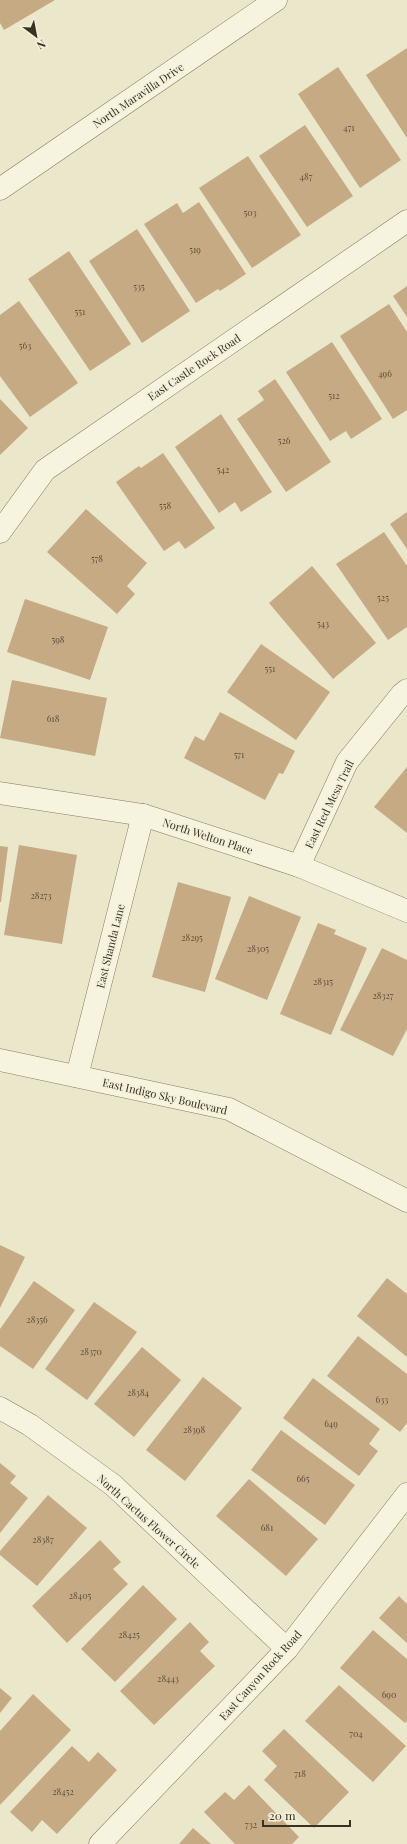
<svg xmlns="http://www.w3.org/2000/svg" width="407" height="1844" font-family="'Playfair Display',serif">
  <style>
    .building { fill: #c6aa84 }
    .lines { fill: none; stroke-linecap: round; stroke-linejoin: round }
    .minor-casing { stroke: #877b60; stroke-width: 23 }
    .minor { stroke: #f6f3de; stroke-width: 22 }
    .labels { text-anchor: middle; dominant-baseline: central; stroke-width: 3; stroke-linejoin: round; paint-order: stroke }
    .number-label { font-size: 9px; fill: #5c4f3a }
    .street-label { font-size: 11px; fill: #393122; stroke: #f3f0da }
  </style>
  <rect width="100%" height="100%" fill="#ebe7cb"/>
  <g class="building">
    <polygon points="0,0 55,0 4,30 0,23"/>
    <polygon points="407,48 407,138 366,75"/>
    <polygon points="338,67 401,160 360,188 298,94"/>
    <polygon points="305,125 353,196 307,227 259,156"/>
    <polygon points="248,156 301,235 252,268 199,188"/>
    <polygon points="199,202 246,274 220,291 218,289 196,303 144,224 177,203 183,213"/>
    <polygon points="137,229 190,311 142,343 89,261"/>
    <polygon points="69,251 131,344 90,371 28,279"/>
    <polygon points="407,286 407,317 393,296"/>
    <polygon points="19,301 78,383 30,417 0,376 0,315"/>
    <polygon points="389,304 407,332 407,410 393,419 340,336"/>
    <polygon points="332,342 382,419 351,439 346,431 330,441 286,372"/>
    <polygon points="275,379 331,462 286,492 237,419 264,400 258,391"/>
    <polygon points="0,399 28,428 0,455"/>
    <polygon points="221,414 272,492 241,512 235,502 219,513 175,447"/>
    <polygon points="163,453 215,528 185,549 179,541 164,551 116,482 139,466 141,468"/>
    <polygon points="86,509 147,563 127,586 135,594 117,614 47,552"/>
    <polygon points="407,512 407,549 390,524"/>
    <polygon points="384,532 407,566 407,627 388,640 336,564"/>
    <polygon points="312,566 376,643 333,679 269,603"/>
    <polygon points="25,599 108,627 90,680 7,652"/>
    <polygon points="261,644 330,692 296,740 227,692"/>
    <polygon points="12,680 107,698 95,756 0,738"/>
    <polygon points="220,712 295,751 283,774 279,773 265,800 184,758 195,736 204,741"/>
    <polygon points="407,767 407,833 374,807"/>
    <polygon points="19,845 77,855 62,944 4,935"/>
    <polygon points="0,846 8,847 1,902 0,902"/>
    <polygon points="178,882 231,897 205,992 152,977"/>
    <polygon points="249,896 301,917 267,1000 215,979"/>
    <polygon points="318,923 336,930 334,934 367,948 331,1035 280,1014"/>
    <polygon points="382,948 407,960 407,1029 393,1056 340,1030"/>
    <polygon points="0,1245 25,1257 0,1308"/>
    <polygon points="387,1278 407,1294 407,1357 357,1316"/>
    <polygon points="34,1281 75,1310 33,1369 0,1346 0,1329"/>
    <polygon points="94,1302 137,1332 87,1400 45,1369"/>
    <polygon points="358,1336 407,1374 407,1423 400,1432 327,1376"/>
    <polygon points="142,1347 181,1380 134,1437 94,1404"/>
    <polygon points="203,1377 242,1408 185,1481 146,1450"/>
    <polygon points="313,1378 380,1429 369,1444 378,1451 359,1476 283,1418"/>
    <polygon points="281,1430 355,1485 325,1525 251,1470"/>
    <polygon points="0,1463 16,1476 10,1483 28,1498 0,1533"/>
    <polygon points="249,1479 318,1539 286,1576 216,1516"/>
    <polygon points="48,1495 87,1528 37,1586 0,1555 0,1551"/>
    <polygon points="100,1540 121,1562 113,1569 128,1584 67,1643 32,1606"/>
    <polygon points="143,1585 177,1619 115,1682 81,1649"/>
    <polygon points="399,1596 407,1604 407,1643 379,1618"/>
    <polygon points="190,1622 209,1642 200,1651 215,1666 154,1725 120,1691"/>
    <polygon points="373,1630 407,1659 407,1721 405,1723 340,1668"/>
    <polygon points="339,1685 406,1746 373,1782 305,1721"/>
    <polygon points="0,1688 12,1698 0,1713"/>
    <polygon points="33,1694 71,1730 0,1805 0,1731"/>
    <polygon points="284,1729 349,1792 314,1828 264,1780 277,1766 262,1751"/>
    <polygon points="72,1746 89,1762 98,1752 117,1770 57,1834 42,1820 32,1832 10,1812"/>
    <polygon points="249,1785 299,1837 292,1844 235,1844 204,1812 225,1792 234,1800"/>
    <polygon points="193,1828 211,1844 179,1844"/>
  </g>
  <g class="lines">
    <g class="minor-casing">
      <g id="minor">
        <polyline points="0,189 276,0"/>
        <polyline points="0,532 45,470 407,221"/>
        <polyline points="0,793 143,815 299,866 407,911"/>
        <polyline points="299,866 347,762 402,694 407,690"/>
        <polyline points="0,1060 229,1109 407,1201"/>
        <polyline points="77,1076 143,815"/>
        <polyline points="0,1408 30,1425 113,1485 287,1649"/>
        <polyline points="100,1844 287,1649 407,1494"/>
      </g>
    </g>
    <use href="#minor" class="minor"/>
  </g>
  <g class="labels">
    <g class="number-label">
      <text x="349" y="127">471</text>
      <text x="306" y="176">487</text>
      <text x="250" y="212">503</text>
      <text x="195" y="249">519</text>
      <text x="139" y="286">535</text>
      <text x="80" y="311">551</text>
      <text x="25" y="345">563</text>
      <text x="385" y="373">496</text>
      <text x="334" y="395">512</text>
      <text x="284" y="440">526</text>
      <text x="223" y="469">542</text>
      <text x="165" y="505">558</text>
      <text x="97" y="558">578</text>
      <text x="383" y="597">525</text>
      <text x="323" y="623">543</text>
      <text x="58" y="639">598</text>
      <text x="270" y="668">551</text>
      <text x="53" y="718">618</text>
      <text x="239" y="754">571</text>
      <text x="41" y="895">28273</text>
      <text x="192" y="937">28295</text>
      <text x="258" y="948">28305</text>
      <text x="323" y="981">28315</text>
      <text x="383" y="995">28327</text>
      <text x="37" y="1319">28356</text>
      <text x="91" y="1351">28370</text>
      <text x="138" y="1392">28384</text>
      <text x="382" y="1399">633</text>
      <text x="331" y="1423">649</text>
      <text x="194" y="1429">28398</text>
      <text x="303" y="1478">665</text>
      <text x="267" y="1527">681</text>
      <text x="43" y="1539">28387</text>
      <text x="80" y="1595">28405</text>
      <text x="129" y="1634">28425</text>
      <text x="168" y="1678">28443</text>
      <text x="389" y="1694">690</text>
      <text x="356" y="1733">704</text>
      <text x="300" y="1773">718</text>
      <text x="63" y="1791">28452</text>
      <text x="251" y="1824">732</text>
    </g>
    <g class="street-label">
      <text transform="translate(138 95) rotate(-34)">North Maravilla Drive</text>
      <text transform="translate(194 367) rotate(-34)">East Castle Rock Road</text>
      <text transform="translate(329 804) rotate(-64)">East Red Mesa Trail</text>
      <text transform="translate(208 836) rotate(18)">North Welton Place</text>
      <text transform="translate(110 946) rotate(-76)">East Shanda Lane</text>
      <text transform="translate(165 1096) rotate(13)">East Indigo Sky Boulevard</text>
      <text transform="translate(149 1521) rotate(42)">North Cactus Flower Circle</text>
      <text transform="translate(260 1675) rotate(-48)">East Canyon Rock Road</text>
    </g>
  </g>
  <g transform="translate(36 36) rotate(148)" stroke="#f3f0da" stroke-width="3" paint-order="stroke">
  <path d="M0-3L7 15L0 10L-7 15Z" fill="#393122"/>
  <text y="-6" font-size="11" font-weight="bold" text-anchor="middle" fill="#393122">N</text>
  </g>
  <path d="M263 1820v6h87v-6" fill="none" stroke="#393122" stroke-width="2"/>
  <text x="269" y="1820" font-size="12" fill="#393122" stroke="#f3f0da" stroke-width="3" paint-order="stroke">20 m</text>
</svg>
